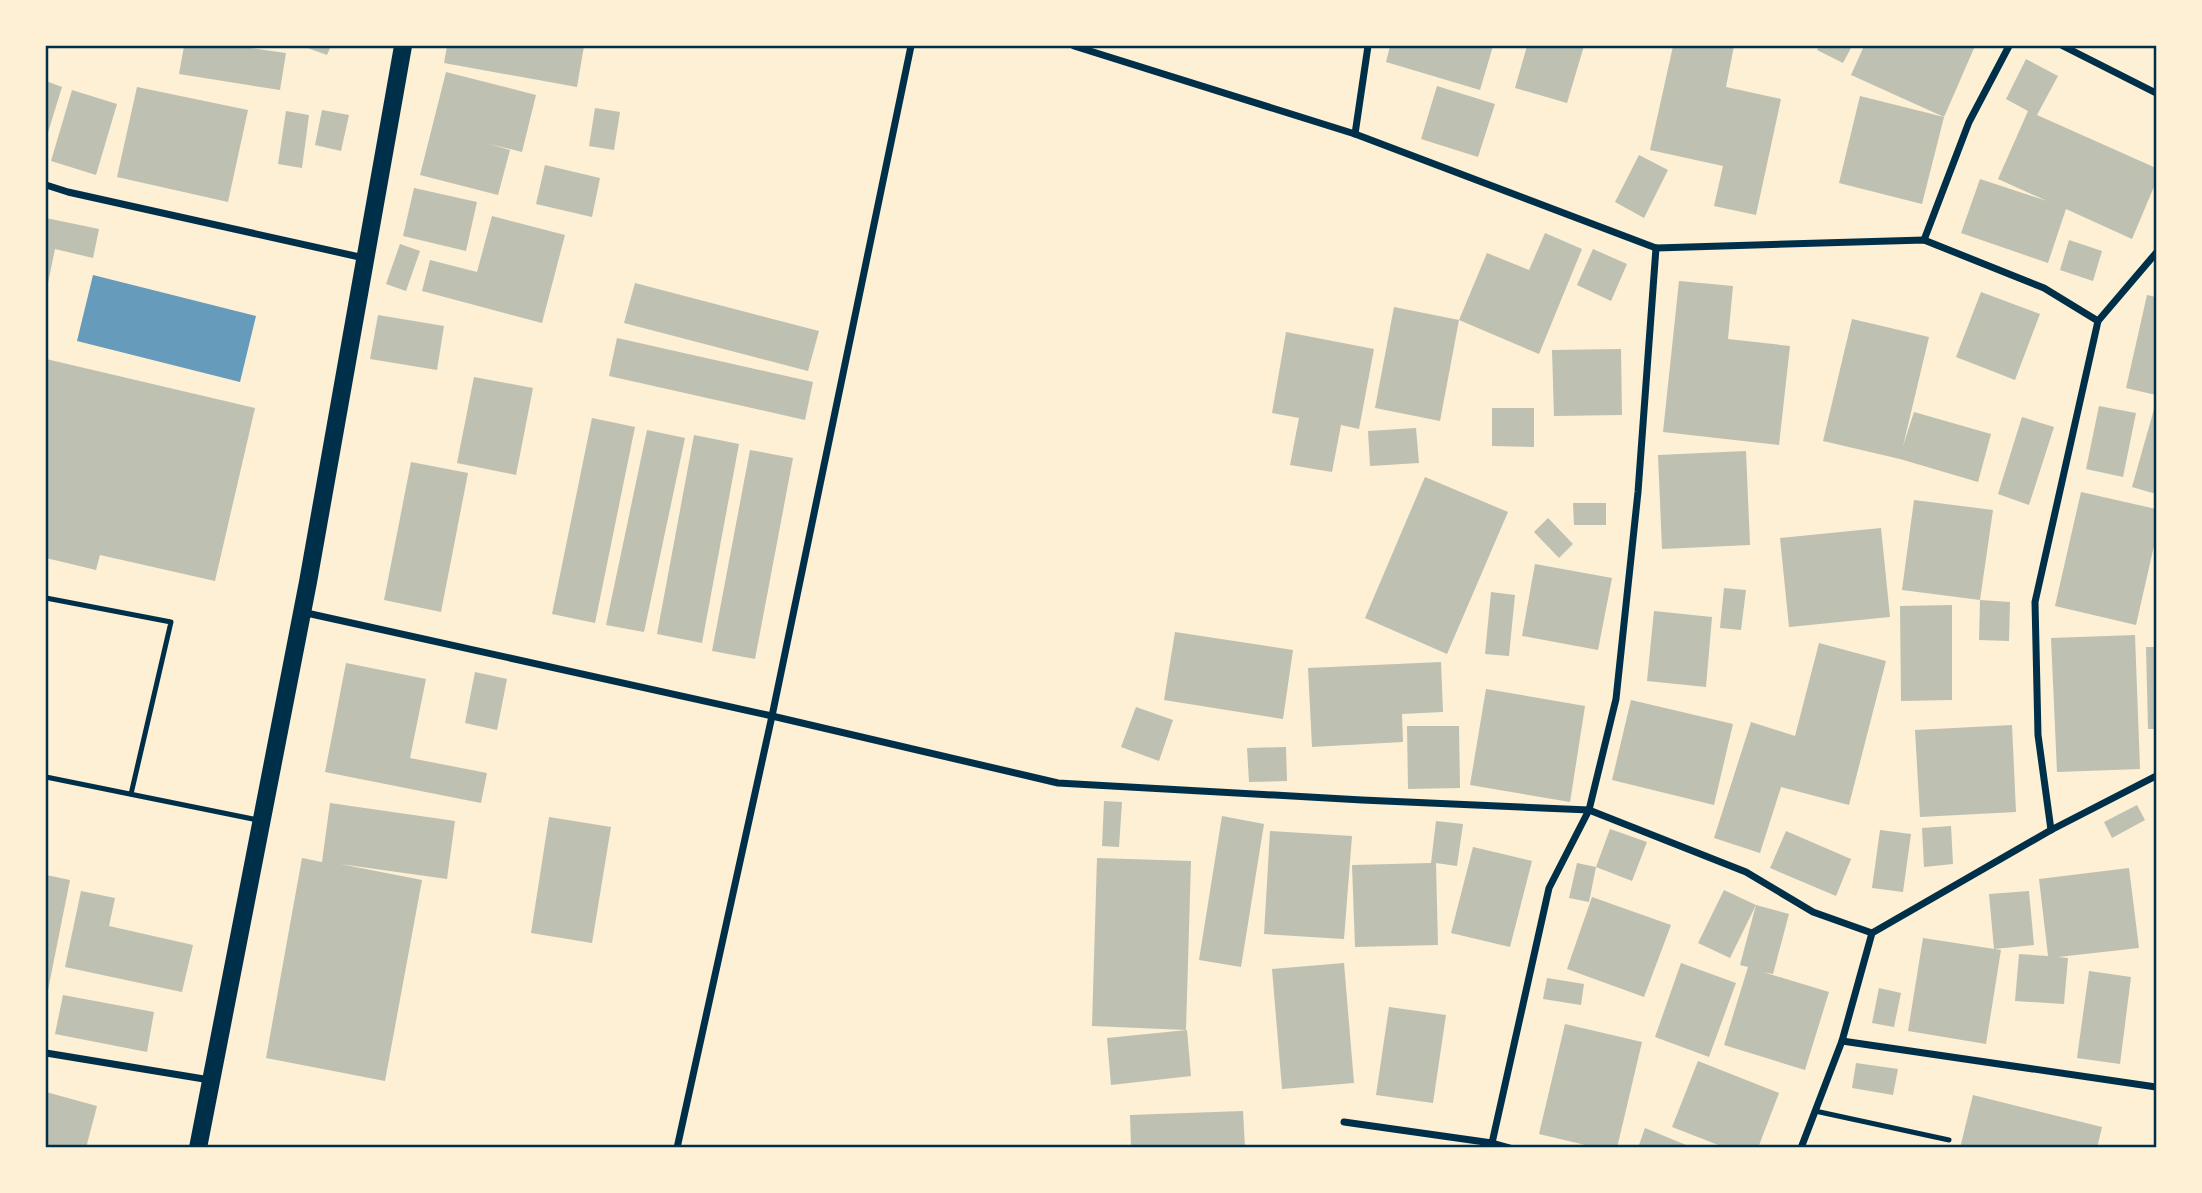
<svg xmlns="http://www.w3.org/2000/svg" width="2202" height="1193" font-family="Commissioner,sans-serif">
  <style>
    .water { fill: #669bbc }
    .building { fill: #bec0b2 }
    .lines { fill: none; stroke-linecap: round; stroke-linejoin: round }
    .service { stroke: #003049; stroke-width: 5 }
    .minor { stroke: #003049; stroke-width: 7 }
    .primary { stroke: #003049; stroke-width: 18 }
    .neatline { fill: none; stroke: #003049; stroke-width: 2.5 }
  </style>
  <rect width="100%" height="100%" fill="#fdf0d5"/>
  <polygon class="water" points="93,275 256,316 240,382 77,341"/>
  <g class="building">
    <polygon points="184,46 236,46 286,53 280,90 179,74"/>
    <polygon points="302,46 331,46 327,55"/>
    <polygon points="447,46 584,46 577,87 444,63"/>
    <polygon points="1390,46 1493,46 1480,90 1386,62"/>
    <polygon points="1527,46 1584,46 1567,103 1515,88"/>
    <polygon points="1673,46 1734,46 1726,87 1781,99 1756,215 1714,206 1723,166 1650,150"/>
    <polygon points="1819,46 1852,46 1843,63 1817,50"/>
    <polygon points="1864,46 1975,46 1944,117 1851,75"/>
    <polygon points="2026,59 2058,76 2037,115 2156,168 2156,182 2132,239 2066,209 2048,263 1961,233 1980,179 2047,201 1998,179 2028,111 2006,99"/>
    <polygon points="446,72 536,95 522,152 489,144 510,150 498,195 420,175"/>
    <polygon points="46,81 62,87 46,139"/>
    <polygon points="1437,86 1495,104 1478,157 1421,139"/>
    <polygon points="137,87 248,110 228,202 117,177"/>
    <polygon points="72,90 117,104 96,175 51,161"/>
    <polygon points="1860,96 1944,117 1922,204 1839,183"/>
    <polygon points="595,108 620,112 614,150 589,146"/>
    <polygon points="322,110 349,115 341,151 315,145"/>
    <polygon points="286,111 309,115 302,168 278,164"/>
    <polygon points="1639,155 1668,170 1644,218 1615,202"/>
    <polygon points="545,165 600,178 592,217 536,204"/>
    <polygon points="414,188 477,202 466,251 403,236"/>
    <polygon points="492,216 565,235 542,323 422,291 430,260 477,272"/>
    <polygon points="46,218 99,229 93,258 55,249 47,288"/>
    <polygon points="1545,233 1582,249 1539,354 1459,320 1487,253 1529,270"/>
    <polygon points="2069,240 2102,251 2093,281 2060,270"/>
    <polygon points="400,244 420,251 406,291 386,284"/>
    <polygon points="1593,249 1627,264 1611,301 1577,285"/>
    <polygon points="1679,281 1733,286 1728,339 1790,346 1779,445 1663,432"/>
    <polygon points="635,283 819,331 808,371 624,323"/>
    <polygon points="1981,292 2040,314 2015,380 1956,357"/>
    <polygon points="2147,295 2156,297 2156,395 2126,388"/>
    <polygon points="1394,307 1459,320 1440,421 1375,408"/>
    <polygon points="378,315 444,326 437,370 370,359"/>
    <polygon points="1852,319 1929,337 1903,446 1914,412 1991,434 1978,482 1900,459 1823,441"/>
    <polygon points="1286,332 1374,349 1359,429 1341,425 1332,472 1290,465 1299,418 1272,413"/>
    <polygon points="617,338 813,382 805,420 609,376"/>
    <polygon points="1621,349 1622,415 1554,416 1552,350"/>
    <polygon points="46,359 255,408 215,581 100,555 96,570 46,558"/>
    <polygon points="474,377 533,388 516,475 457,463"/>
    <polygon points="2156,402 2156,494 2132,487"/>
    <polygon points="2099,406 2136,413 2123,477 2086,469"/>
    <polygon points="1492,408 1534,408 1534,447 1492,446"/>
    <polygon points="2022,417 2054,427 2029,505 1998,494"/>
    <polygon points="592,418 635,427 595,623 552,614"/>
    <polygon points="1416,428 1419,463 1370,466 1368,431"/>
    <polygon points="647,430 685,438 644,632 606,625"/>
    <polygon points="694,435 739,444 702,643 657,634"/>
    <polygon points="750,450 793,458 755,659 712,651"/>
    <polygon points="1746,451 1750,545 1662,549 1658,455"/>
    <polygon points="411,462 468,473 441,612 384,600"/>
    <polygon points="1425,477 1508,512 1447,654 1365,618"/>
    <polygon points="2081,492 2156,509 2156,537 2136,625 2055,606"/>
    <polygon points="1914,500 1993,510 1980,600 1902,590"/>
    <polygon points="1573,503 1606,503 1606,525 1574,525"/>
    <polygon points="1548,518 1573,544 1559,558 1534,532"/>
    <polygon points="1881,528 1890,617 1789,627 1780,538"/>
    <polygon points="1535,564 1612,578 1598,650 1522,636"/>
    <polygon points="1724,588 1746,590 1741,630 1720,628"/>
    <polygon points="1491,592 1515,595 1509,656 1485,654"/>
    <polygon points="1980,600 2010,602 2009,641 1979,640"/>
    <polygon points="1952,605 1952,700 1901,701 1900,606"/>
    <polygon points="1654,611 1712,617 1706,687 1647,681"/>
    <polygon points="1175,632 1293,650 1283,719 1164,700"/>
    <polygon points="2135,635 2140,769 2057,772 2051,638"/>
    <polygon points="1819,643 1886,661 1849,805 1781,787 1760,853 1714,838 1751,722 1795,736"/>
    <polygon points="2146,647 2156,647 2156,729 2148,729"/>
    <polygon points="1441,662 1443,712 1402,714 1403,742 1312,747 1308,668"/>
    <polygon points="346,663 426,679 410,758 487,773 481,803 325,772"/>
    <polygon points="475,672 507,679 497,730 465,723"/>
    <polygon points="1486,689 1585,706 1570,802 1470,785"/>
    <polygon points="1631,700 1733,724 1714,805 1612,780"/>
    <polygon points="1136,707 1173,720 1159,761 1121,747"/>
    <polygon points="2012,725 2016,812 1920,817 1915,730"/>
    <polygon points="1407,726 1459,726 1460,788 1408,789"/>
    <polygon points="1286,747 1287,781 1249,782 1247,748"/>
    <polygon points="1104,801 1122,802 1119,847 1102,846"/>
    <polygon points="330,803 455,821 447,879 340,864 422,880 385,1081 266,1058 302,858 322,862"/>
    <polygon points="2137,805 2145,820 2112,838 2104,822"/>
    <polygon points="1222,816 1264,824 1241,967 1199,960"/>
    <polygon points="549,817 611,827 592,943 531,933"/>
    <polygon points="1436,821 1463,824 1457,866 1436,863 1438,945 1355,947 1352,865 1431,863"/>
    <polygon points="1951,826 1953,864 1924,867 1922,828"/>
    <polygon points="1610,829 1647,842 1632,881 1596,867"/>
    <polygon points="1880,830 1911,834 1903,892 1872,888"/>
    <polygon points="1270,831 1352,836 1344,939 1264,934"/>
    <polygon points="1786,831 1851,859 1836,896 1770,868"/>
    <polygon points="1473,847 1532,861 1510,947 1451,933"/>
    <polygon points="1097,858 1191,861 1186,1030 1092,1026"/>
    <polygon points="1577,863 1596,867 1589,902 1569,898"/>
    <polygon points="2129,868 2139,948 2058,957 2068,958 2064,1004 2015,1001 2019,954 2048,956 2039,879"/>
    <polygon points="46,875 70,880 47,995 46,995"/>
    <polygon points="1724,890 1756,905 1730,958 1698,943"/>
    <polygon points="81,891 115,898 109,926 193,945 182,992 65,967"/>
    <polygon points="2029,891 2034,945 1994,949 1989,894"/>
    <polygon points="1592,897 1671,925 1644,997 1567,969"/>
    <polygon points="1756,905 1789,914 1773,974 1763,972 1829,992 1805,1070 1724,1045 1748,967 1740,965"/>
    <polygon points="1923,938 2001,950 1986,1044 1908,1031"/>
    <polygon points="1344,963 1354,1083 1282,1089 1272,969"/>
    <polygon points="1681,963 1736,983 1709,1057 1655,1037"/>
    <polygon points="2089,971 2131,977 2120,1064 2077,1058"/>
    <polygon points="1547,978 1584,984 1581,1005 1543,999"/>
    <polygon points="1879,988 1901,993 1894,1027 1872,1023"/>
    <polygon points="63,995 154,1012 147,1052 55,1034"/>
    <polygon points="1389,1007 1446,1015 1433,1103 1376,1095"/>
    <polygon points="1565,1024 1642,1042 1617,1148 1598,1148 1539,1134"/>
    <polygon points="1187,1030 1191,1076 1111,1085 1107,1038"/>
    <polygon points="1698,1061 1779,1093 1758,1148 1726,1148 1672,1127"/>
    <polygon points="1856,1063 1898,1069 1893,1095 1852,1088"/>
    <polygon points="46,1092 97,1106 86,1148 46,1148"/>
    <polygon points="1973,1095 2102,1127 2097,1148 1960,1148"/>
    <polygon points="1243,1111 1245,1148 1131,1148 1130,1115"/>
    <polygon points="1645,1128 1686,1145 1685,1148 1638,1148"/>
  </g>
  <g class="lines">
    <g class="service">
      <polyline points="46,598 171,622 131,794"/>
      <polyline points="46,777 258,820"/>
      <polyline points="1815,1111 1949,1140"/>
    </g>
    <g class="minor">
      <polyline points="1074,46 1355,134 1656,248 1924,240 2044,288 2098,321"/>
      <polyline points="2063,46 2156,93"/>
      <polyline points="1355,134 1368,46"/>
      <polyline points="46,185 68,192 364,258"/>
      <polyline points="1924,240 1969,122 2009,46"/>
      <polyline points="302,612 772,716 1058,783 1362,800 1589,810 1746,872 1813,912 1872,933"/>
      <polyline points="2051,830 2038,735 2035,602 2098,321 2156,253"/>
      <polyline points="1842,1041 2156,1087"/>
      <polyline points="46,1053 210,1080"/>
      <polyline points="1344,1122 1492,1143 1549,888 1589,810 1616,699 1638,492 1656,248"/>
      <polyline points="1492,1143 1510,1148"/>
      <polyline points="677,1148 772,716 911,46"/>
      <polyline points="1801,1148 1842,1041 1872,933 2051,830 2156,776"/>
    </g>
    <polyline class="primary" points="198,1148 308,582 403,46"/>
  </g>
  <rect width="2202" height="1193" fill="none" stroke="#fdf0d5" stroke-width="94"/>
  <rect x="47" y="47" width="2108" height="1099" class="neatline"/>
</svg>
